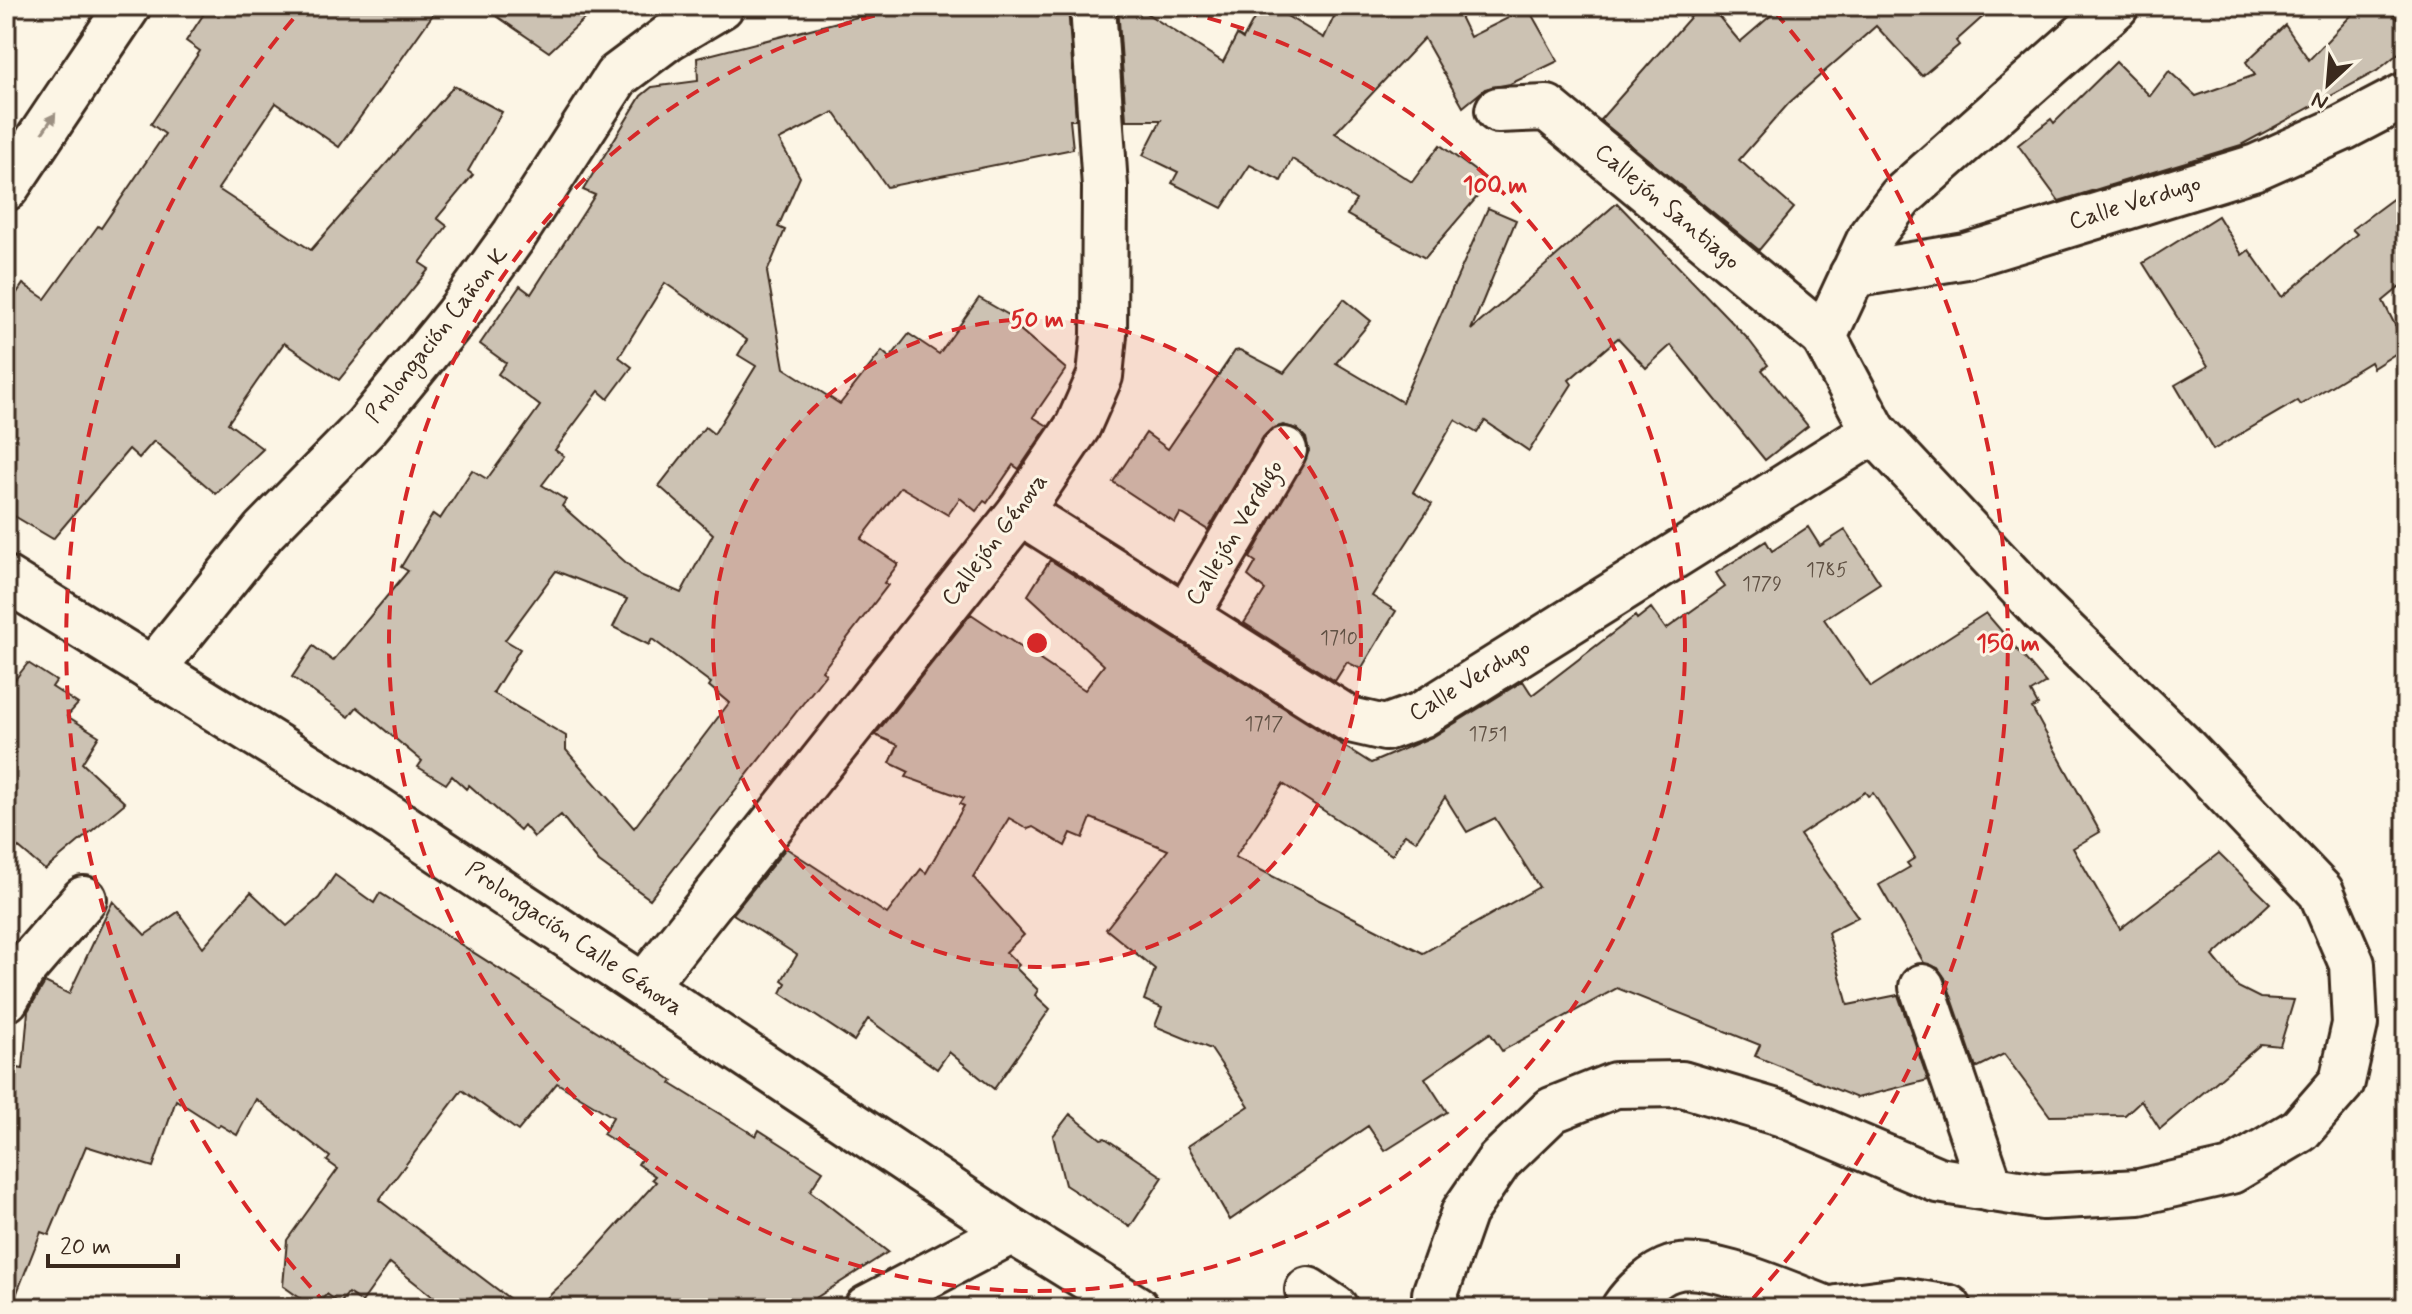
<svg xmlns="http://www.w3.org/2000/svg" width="2412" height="1314" font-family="Mynerve,sans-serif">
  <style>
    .building { fill: #ccc2b3; stroke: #3b2a1e; stroke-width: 2; fill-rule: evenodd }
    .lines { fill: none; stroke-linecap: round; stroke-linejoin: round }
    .minor-casing { stroke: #3b2a1e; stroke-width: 50 }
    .major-casing { stroke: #3b2a1e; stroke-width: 50 }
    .minor { stroke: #fcf5e5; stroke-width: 44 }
    .major { stroke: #fcf5e5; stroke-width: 44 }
    .oneway { fill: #9c9082 }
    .ring { fill: none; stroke: #d62828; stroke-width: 4; stroke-dasharray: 14 10 }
    .labels { text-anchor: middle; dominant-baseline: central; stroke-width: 6; stroke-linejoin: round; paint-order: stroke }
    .number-label { font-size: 20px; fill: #5f5043 }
    .street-label { font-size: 24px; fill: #3b2a1e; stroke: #fcf5e5 }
    .centre { fill: #d62828; stroke: #fcf5e5; stroke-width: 4 }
    .ring-label { font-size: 24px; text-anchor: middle; font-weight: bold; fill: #d62828; stroke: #fcf5e5; stroke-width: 6; stroke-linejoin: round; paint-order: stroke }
  </style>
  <rect width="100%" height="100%" fill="#fcf5e5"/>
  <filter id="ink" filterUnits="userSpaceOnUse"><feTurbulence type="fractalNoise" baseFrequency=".0125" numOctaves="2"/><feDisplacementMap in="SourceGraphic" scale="16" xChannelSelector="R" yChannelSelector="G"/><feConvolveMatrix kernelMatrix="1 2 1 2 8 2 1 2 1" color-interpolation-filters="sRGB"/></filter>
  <g filter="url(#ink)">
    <g class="building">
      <polygon points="209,6 439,6 339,147 276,103 218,189 311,250 454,86 502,112 468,171 473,175 437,218 447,226 420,263 429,269 339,380 284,343 228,423 263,449 216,494 154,441 139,458 129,449 53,539 6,511 6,309 23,284 45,299 98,226 101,228 165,134 151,124 200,51 186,41"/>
      <polygon points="482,6 598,6 549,52"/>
      <path d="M 900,6 L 922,6 L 924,15 L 967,6 L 1068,6 L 1076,120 L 1070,120 L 1073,149 L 887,187 L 834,112 L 779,140 L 800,177 L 778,227 L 785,230 L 767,272 L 784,368 L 840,404 L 882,351 L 890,358 L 909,334 L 939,354 L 979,298 L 1014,318 L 1011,322 L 1066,369 L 1033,417 L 1048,426 L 1019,469 L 1013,465 L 987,503 L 984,501 L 976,511 L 960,498 L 948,515 L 901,487 L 861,539 L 898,564 L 884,583 L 888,585 L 822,671 L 826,674 L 650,899 L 599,862 L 561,815 L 534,837 L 524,825 L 520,830 L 469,785 L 466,789 L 452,776 L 446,784 L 418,767 L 422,761 L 357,707 L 349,717 L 292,677 L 313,646 L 333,661 L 408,571 L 401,567 L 433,514 L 440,519 L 472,470 L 487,479 L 540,406 L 498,374 L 506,363 L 480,344 L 520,286 L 531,294 L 595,195 L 583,190 L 641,96 L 652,87 L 698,81 L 697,58 ZM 665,283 L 747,340 L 738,355 L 756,366 L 714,434 L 705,427 L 659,486 L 713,534 L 681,593 L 640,575 L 562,506 L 566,500 L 542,485 L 564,456 L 555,450 L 599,391 L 608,399 L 632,367 L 619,357 ZM 556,571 L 627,599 L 613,627 L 649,645 L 652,639 L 711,683 L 709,686 L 729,703 L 634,828 L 566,750 L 566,736 L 493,693 L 520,649 L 505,640 Z"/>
      <polygon points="1118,6 1135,6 1223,62 1237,35 1243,39 1261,6 1270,6 1324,38 1339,6 1455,6 1470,37 1528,8 1558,61 1510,84 1485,89 1463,107 1424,38 1335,133 1412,182 1440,145 1490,182 1425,258 1347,215 1356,200 1292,159 1281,181 1250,165 1222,208 1172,183 1178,172 1143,155 1161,120 1126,120"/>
      <polygon points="1700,6 1710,6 1740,42 1782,6 1995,6 1956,41 1959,45 1922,76 1876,26 1789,103 1739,160 1794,208 1759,250 1600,120"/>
      <polygon points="2360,6 2383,6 2406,26 2406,47 2377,71 2241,145 2059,201 2018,145 2051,119 2054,123 2116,62 2150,96 2169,71 2196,96 2255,75 2246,62 2285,25 2309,60"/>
      <polygon points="2406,189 2406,282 2383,301 2406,347 2373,368 2370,362 2300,405 2297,401 2213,450 2175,385 2208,366 2143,263 2218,216 2242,255 2249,250 2282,297 2357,234 2352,229"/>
      <polygon points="1617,203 1748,339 1768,365 1762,370 1808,426 1765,460 1671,345 1646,368 1618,338 1569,380 1572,384 1529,451 1485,421 1477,433 1455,420 1413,492 1432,504 1372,596 1396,611 1361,669 1347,662 1335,681 1244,623 1265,590 1248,576 1256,562 1250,558 1309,451 1306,438 1297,429 1283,425 1271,429 1263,437 1208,530 1184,515 1180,514 1175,523 1113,482 1146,433 1168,449 1235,351 1240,350 1284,373 1344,299 1371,321 1336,363 1402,402 1488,208 1516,220 1471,330"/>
      <path d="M 1808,527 L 1820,546 L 1845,530 L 1880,583 L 1824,619 L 1871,687 L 1986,613 L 2046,683 L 2031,692 L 2038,705 L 2032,708 L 2100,832 L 2073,848 L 2120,929 L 2219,853 L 2270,903 L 2213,956 L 2238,987 L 2260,998 L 2294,1000 L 2280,1046 L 2261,1044 L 2160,1129 L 2141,1100 L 2125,1115 L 2050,1116 L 2004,1054 L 1976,1068 L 1945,978 L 1938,968 L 1924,963 L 1879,885 L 1910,867 L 1907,863 L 1915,858 L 1873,793 L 1868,796 L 1865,792 L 1800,835 L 1858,917 L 1828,932 L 1848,1005 L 1898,995 L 1928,1080 L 1857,1098 L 1755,1056 L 1760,1045 L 1617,988 L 1502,1051 L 1490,1033 L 1425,1078 L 1447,1112 L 1385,1151 L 1368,1126 L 1230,1220 L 1188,1146 L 1249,1106 L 1211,1049 L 1155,1026 L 1162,1008 L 1144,1000 L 1155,969 L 1106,929 L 1168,850 L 1091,818 L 1083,838 L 1071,833 L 1065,846 L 1033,827 L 1028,829 L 1009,818 L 973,877 L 1024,935 L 1006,952 L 1019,965 L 1016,968 L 1038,990 L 1035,995 L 1050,1009 L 994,1089 L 949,1052 L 937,1069 L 868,1019 L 854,1041 L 781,993 L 786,983 L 782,980 L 797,955 L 733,914 L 786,848 L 887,914 L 921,869 L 926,873 L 964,806 L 960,804 L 964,798 L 906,777 L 909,772 L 890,763 L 898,745 L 875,735 L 971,614 L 1085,690 L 1104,665 L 1028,595 L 1050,560 L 1371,763 L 1434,736 L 1523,681 L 1532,695 L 1635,616 L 1637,619 L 1651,608 L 1666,629 L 1725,587 L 1716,573 L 1766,541 L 1772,551 ZM 1283,784 L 1392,855 L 1405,834 L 1416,841 L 1445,797 L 1467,832 L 1495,818 L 1539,887 L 1423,953 L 1235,857 Z"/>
      <polygon points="28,663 56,681 52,687 78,704 67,716 99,736 82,763 125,803 45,870 6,837 6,691"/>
      <polygon points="335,875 374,903 380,893 658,1070 673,1081 671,1084 756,1136 759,1130 823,1171 810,1191 888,1252 800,1308 536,1308 577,1270 656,1182 652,1179 655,1176 638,1164 642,1158 603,1134 613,1117 557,1083 518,1131 462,1090 379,1200 522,1308 447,1308 390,1263 362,1302 348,1293 340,1304 327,1294 314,1308 283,1286 287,1240 338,1169 327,1161 330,1157 256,1099 237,1135 220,1125 218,1127 176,1100 153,1167 86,1146 49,1235 41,1232 11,1308 6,1308 6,1066 23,1069 28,1011 43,986 45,982 69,994 113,901 145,935 178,912 203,947 251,892 287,926 319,898"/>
      <polygon points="1070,1114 1101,1139 1105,1138 1163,1177 1130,1227 1065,1185 1053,1136"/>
    </g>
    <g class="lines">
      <g class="minor-casing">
        <g id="minor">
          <polyline points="1498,110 1547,108 1824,337"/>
          <polyline points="1852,275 1966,256 2256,167 2343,128 2406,95"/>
          <polyline points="1020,512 1350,720 1385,728 1421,715 1874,431"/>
          <polyline points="1187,615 1284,450"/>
          <polyline points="152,670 264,531 366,427 457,315 515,234 617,76 669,37 721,6"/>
          <polyline points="644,986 1020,512 1078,426 1100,376 1104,335 1105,187 1093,6"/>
          <polyline points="1922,987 1991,1189"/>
          <polyline points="6,999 22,971 84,899"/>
          <polyline points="1308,1290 1335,1308"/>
          <polyline points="867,1308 1012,1231"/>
          <polyline points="1435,1308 1435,1294 1464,1212 1499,1161 1552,1110 1615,1085 1682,1084 1783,1114 1938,1180 2043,1197 2139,1192 2231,1171 2300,1130 2342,1082 2355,1024 2352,964 2321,892 2181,745 2041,609 1874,431 1824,337 1871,236 1901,197 2116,6"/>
          <path d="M 1624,1308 C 1633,1294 1655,1274 1671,1269 C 1707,1256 1789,1295 1825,1308"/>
          <polyline points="1837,1308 1900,1300 1949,1308"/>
        </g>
      </g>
      <g class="major-casing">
        <g id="major">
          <polyline points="6,188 128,6"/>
          <polyline points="6,579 368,803 1012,1231 1136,1308"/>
        </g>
      </g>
      <use href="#minor" class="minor"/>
      <use href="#major" class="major"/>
    </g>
    <defs><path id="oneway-solid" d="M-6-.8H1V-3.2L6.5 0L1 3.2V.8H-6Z" transform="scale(2)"/></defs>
    <use class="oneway" href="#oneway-solid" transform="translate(49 123) rotate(-56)"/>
  </g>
  <circle cx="1037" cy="643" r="324" fill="#d62828" fill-opacity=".12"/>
  <g class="ring">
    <circle cx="1037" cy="643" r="324"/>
    <path d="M1161 7A648 648 0 1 1 913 7"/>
    <path d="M327 1305A971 971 0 0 1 299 12M1775 12A971 971 0 0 1 1747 1305"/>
  </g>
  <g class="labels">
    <g class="number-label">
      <text x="1827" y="570">1785</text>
      <text x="1762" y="584">1779</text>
      <text x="1339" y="638">1710</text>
      <text x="1264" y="724">1717</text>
      <text x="1488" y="734">1751</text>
    </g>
    <g class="street-label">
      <text transform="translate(2135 203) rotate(-17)">Calle Verdugo</text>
      <text transform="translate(1667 207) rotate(40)">Callejón Santiago</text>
      <text transform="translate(437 335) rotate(-52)">Prolongación Cañon K</text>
      <text transform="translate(1235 533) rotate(-59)">Callejón Verdugo</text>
      <text transform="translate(995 540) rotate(-53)">Callejón Génova</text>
      <text transform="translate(1470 681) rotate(-31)">Calle Verdugo</text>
      <text transform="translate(574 939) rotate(34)">Prolongación Calle Génova</text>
    </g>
  </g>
  <circle cx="1037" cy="643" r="12" class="centre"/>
  <g class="ring-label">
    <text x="1495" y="193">100 m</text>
    <text x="1037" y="327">50 m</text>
    <text x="2008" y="651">150 m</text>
  </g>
  <rect width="2412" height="1314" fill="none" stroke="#fcf5e5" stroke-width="32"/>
  <rect x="16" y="16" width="2380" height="1282" fill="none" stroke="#3b2a1e" stroke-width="3" filter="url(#ink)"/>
  <g transform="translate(2328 84) rotate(206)" stroke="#fcf5e5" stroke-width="6" paint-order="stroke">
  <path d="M0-6L14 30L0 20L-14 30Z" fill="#3b2a1e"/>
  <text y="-12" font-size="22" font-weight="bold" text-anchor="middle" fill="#3b2a1e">N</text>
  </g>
  <path d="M48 1254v12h130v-12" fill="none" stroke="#3b2a1e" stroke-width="4"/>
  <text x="60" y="1254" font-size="24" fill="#3b2a1e" stroke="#fcf5e5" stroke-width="6" paint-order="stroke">20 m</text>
</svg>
